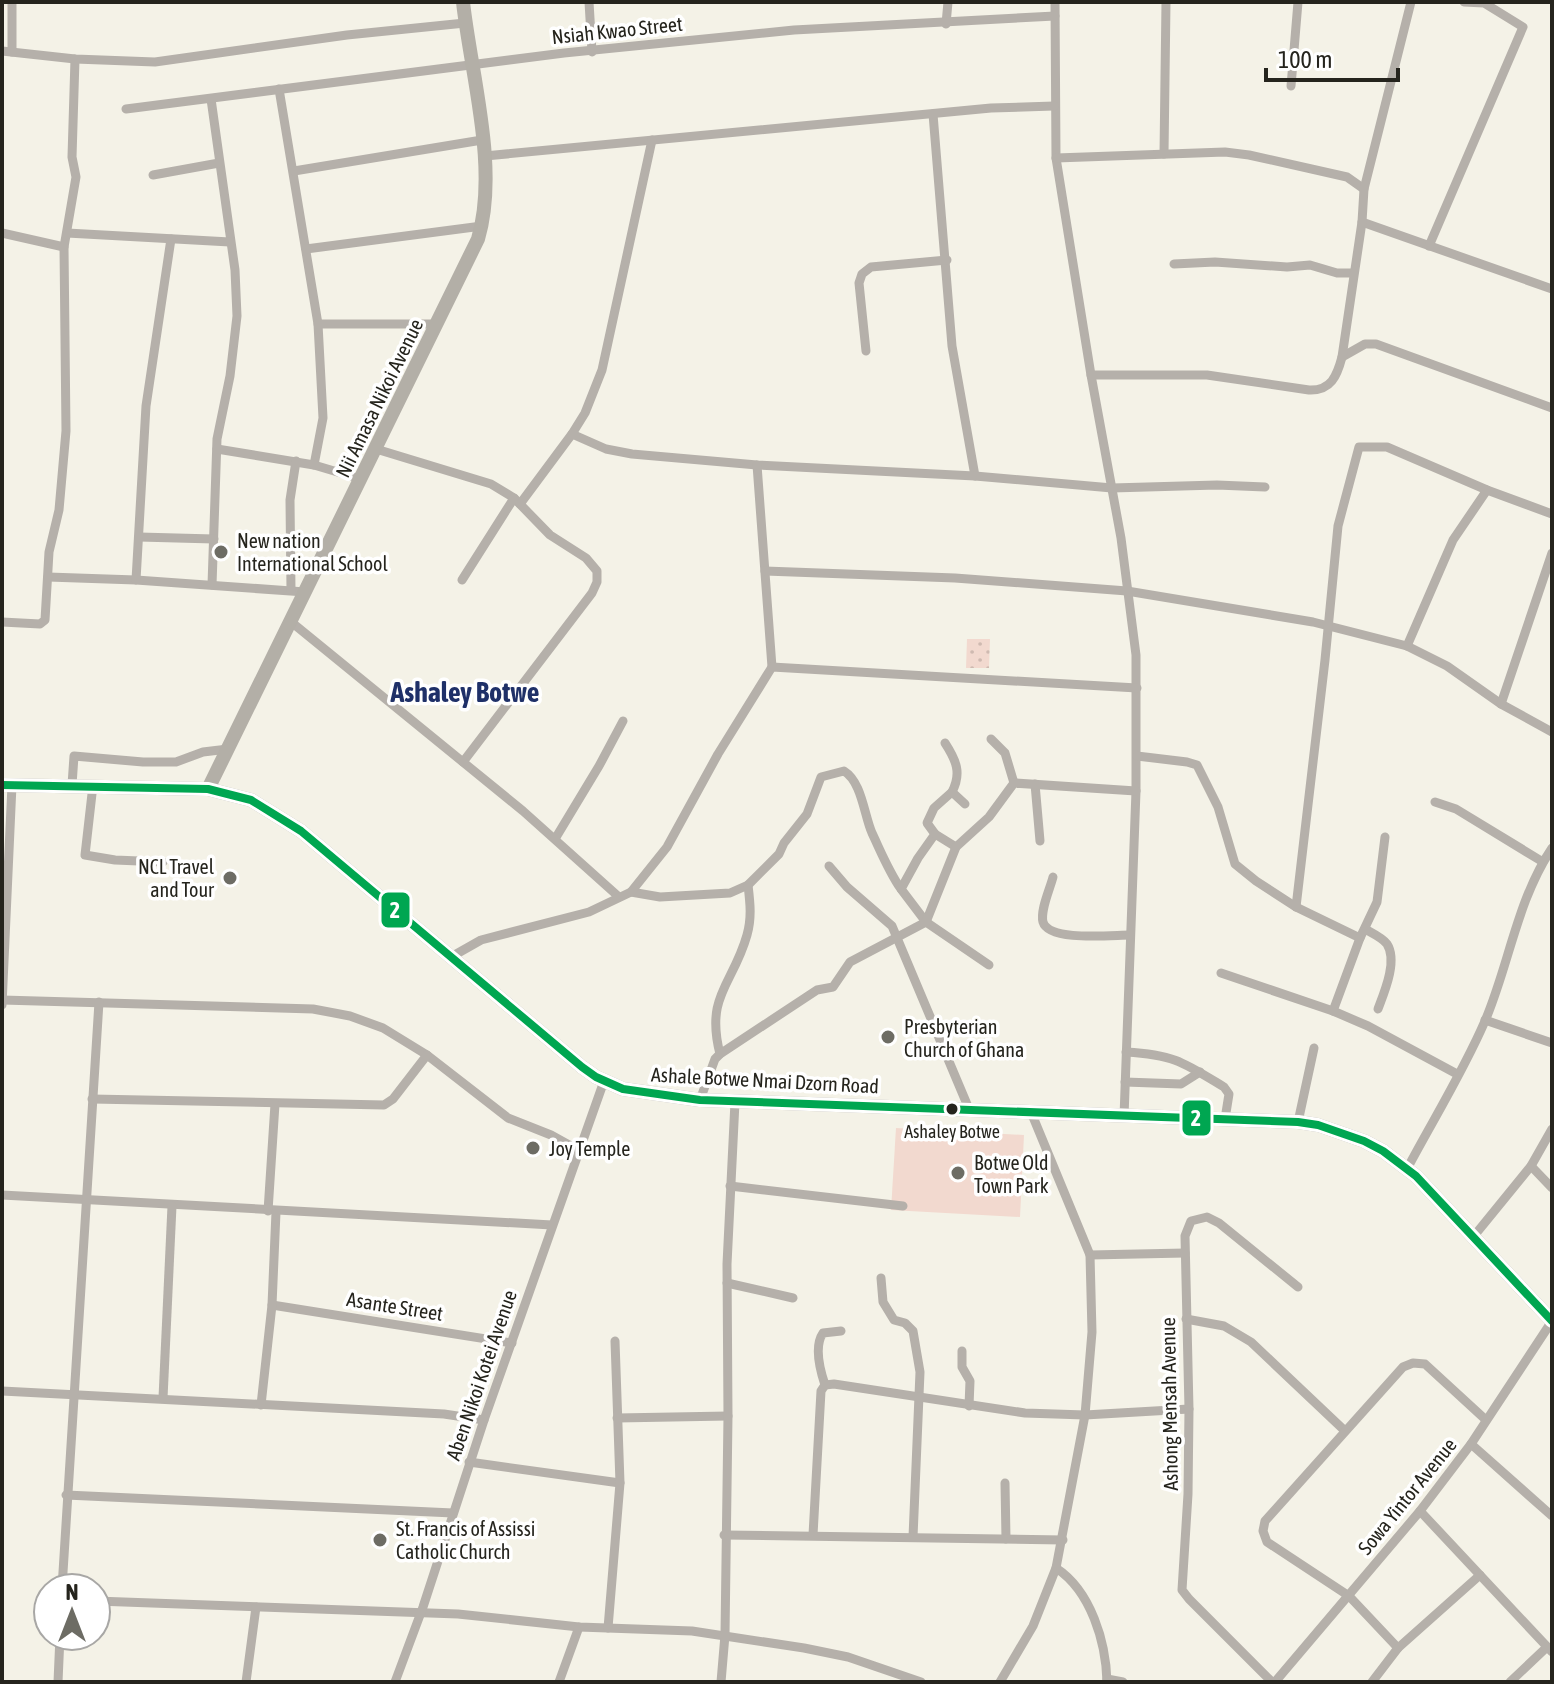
<svg xmlns="http://www.w3.org/2000/svg" width="1554" height="1684" font-family="'Asap Condensed',sans-serif">
  <style>
    .grass { fill: url(#grass-dots) }
    .green { fill: #f2d9cf }
    .lines { fill: none; stroke-linecap: round; stroke-linejoin: round }
    .street { stroke: #b5b0aa; stroke-width: 9 }
    .secondary { stroke: #b3afa7; stroke-width: 14 }
    .bus-1-casing { stroke: #fff; stroke-width: 14 }
    .bus-1 { stroke: #00a651; stroke-width: 8 }
    .poi-dot { fill: #6d6c64; stroke: #fff; stroke-width: 3 }
    .bus-dot { fill: #25241d; stroke: #fff; stroke-width: 3 }
    .labels { text-anchor: middle; dominant-baseline: central; stroke-width: 7; stroke-linejoin: round; paint-order: stroke }
    .bus-label { font-size: 18px; fill: #25241d; stroke: #fff }
    .street-label { font-size: 20px; fill: #25241d; stroke: #fff }
    .poi-label { font-size: 20px; fill: #25241d; stroke: #fff; text-anchor: start }
    .district-label { font-size: 28px; font-weight: bold; fill: #1f3068; stroke: #fff }
    .line-badge { stroke: #fff; stroke-width: 3 }
    .badge-label { font-size: 22px; text-anchor: middle; font-weight: bold; fill: #fff }
  </style>
  <defs>
    <pattern id="grass-dots" width="8" height="8" patternUnits="userSpaceOnUse" patternTransform="scale(2)"><rect width="8" height="8" fill="#f2d9cf"/><path d="M2 2h.1M6 6h.1" fill="none" stroke="#cfbab1" stroke-width="1.8" stroke-linecap="round"/></pattern>
  </defs>
  <rect width="100%" height="100%" fill="#f4f2e7"/>
  <polygon class="grass" points="967,639 990,639 989,668 966,668"/>
  <polygon class="green" points="896,1128 1024,1135 1020,1217 891,1210"/>
  <g class="lines">
    <g class="street">
      <polyline points="589,2 592,52"/>
      <polyline points="1055,2 1056,158 1091,375 1121,538 1136,655 1136,791 1124,1117"/>
      <polyline points="946,24 948,2"/>
      <polyline points="2,51 75,59 155,62 347,35 465,23"/>
      <polyline points="12,52 12,2"/>
      <polyline points="1291,86 1298,2"/>
      <polyline points="279,89 318,324 323,418 314,465"/>
      <polyline points="211,99 235,270 237,316 230,376 217,439 212,585"/>
      <polyline points="126,109 564,53 794,30 1055,16"/>
      <polyline points="933,114 952,346 975,476"/>
      <polyline points="1164,154 1166,2"/>
      <polyline points="485,156 991,108 1054,106"/>
      <polyline points="1056,158 1225,152 1249,155 1347,177 1364,189"/>
      <polyline points="294,171 482,140"/>
      <polyline points="153,175 219,163"/>
      <polyline points="1362,222 1552,289"/>
      <polyline points="2,233 64,247"/>
      <polyline points="67,233 230,242"/>
      <polyline points="1429,246 1523,27 1484,3 1464,2"/>
      <polyline points="306,249 482,226"/>
      <polyline points="1174,264 1215,262 1287,267 1310,265 1337,273 1353,273"/>
      <polyline points="318,324 438,324"/>
      <polyline points="866,351 859,283 862,274 871,267 947,260"/>
      <polyline points="1342,357 1365,344 1376,344 1552,408"/>
      <path d="M 1091,375 L 1207,375 L 1309,390 C 1331,391 1337,376 1342,357 L 1362,222 L 1364,189 L 1411,2"/>
      <polyline points="572,434 606,449 632,454 757,465 975,476 1112,488 1217,485 1265,487"/>
      <polyline points="217,449 314,465 361,479"/>
      <polyline points="376,449 491,484 514,498 550,535 586,558 597,571 597,582 592,593 463,762"/>
      <polyline points="757,465 772,667"/>
      <polyline points="520,504 572,434 585,413 602,370 652,140"/>
      <polyline points="139,537 214,539"/>
      <polyline points="765,571 955,578 1127,591 1313,622 1407,646 1447,666 1501,704 1552,732"/>
      <polyline points="48,577 136,580 305,592"/>
      <polyline points="136,580 146,406 171,239"/>
      <polyline points="462,580 514,498"/>
      <polyline points="291,590 290,500 296,461"/>
      <polyline points="290,621 523,811 619,897"/>
      <polyline points="2,622 40,624 45,620 49,552 59,510 66,431 64,247 76,177 72,157 75,59"/>
      <polyline points="1407,646 1453,540 1487,490"/>
      <polyline points="1501,704 1552,553"/>
      <polyline points="991,739 1005,753 1014,783"/>
      <path d="M 945,743 C 956,760 962,773 952,792"/>
      <polyline points="1137,756 1187,762 1197,765 1218,807 1235,864 1256,881 1296,907 1360,938"/>
      <polyline points="1035,784 1040,841"/>
      <polyline points="72,785 74,756 143,762 176,762 203,752 228,749"/>
      <polyline points="93,785 85,855 115,860 163,862"/>
      <polyline points="1435,802 1456,809 1543,862"/>
      <polyline points="965,804 952,792 934,808 927,823 935,834 918,858 901,889 926,922 989,965"/>
      <polyline points="935,834 956,847"/>
      <polyline points="555,839 599,766 623,721"/>
      <polyline points="829,866 847,887 892,926 969,1109"/>
      <path d="M 1053,877 C 1050,889 1040,910 1043,922 C 1049,942 1112,935 1130,935"/>
      <path d="M 631,892 L 660,897 L 730,893 L 748,885 L 779,854 L 784,843 L 807,814 L 821,777 L 844,771 C 862,782 864,815 872,833 C 881,852 889,872 901,889"/>
      <polyline points="1296,907 1325,660 1338,526 1359,447 1387,447 1487,490 1552,514"/>
      <path d="M 1365,929 C 1372,933 1383,938 1387,944 C 1398,961 1384,993 1378,1009"/>
      <polyline points="451,957 481,940 589,912 631,892 667,847 718,754 772,667 1137,688"/>
      <polyline points="1221,973 1333,1011 1368,1026 1457,1074"/>
      <polyline points="2,1000 313,1009 350,1016 383,1028 427,1055 508,1118 551,1135 578,1150"/>
      <polyline points="2,1005 12,785"/>
      <polyline points="1333,1011 1360,938 1377,902 1385,837"/>
      <polyline points="1485,1020 1552,1043"/>
      <path d="M 1126,1052 C 1175,1055 1183,1062 1224,1087 L 1229,1094 L 1225,1119"/>
      <path d="M 720,1054 C 705,995 733,985 747,935 C 752,918 750,902 748,885"/>
      <polyline points="1125,1082 1181,1084 1200,1072"/>
      <polyline points="92,1099 384,1105 393,1099 427,1055"/>
      <polyline points="700,1100 715,1059 720,1054 817,990 833,987 850,962 926,922 956,847 989,817 1014,783 1136,791"/>
      <polyline points="1298,1122 1314,1048"/>
      <polyline points="1531,1166 1552,1188"/>
      <path d="M 1407,1169 C 1433,1120 1463,1072 1485,1021 C 1509,965 1517,900 1552,848"/>
      <polyline points="730,1186 903,1206"/>
      <polyline points="2,1195 552,1225"/>
      <polyline points="268,1211 275,1104"/>
      <polyline points="1474,1236 1531,1166 1552,1129"/>
      <polyline points="1090,1255 1185,1253"/>
      <polyline points="881,1278 883,1302 894,1320 905,1323 913,1331 920,1372 913,1537"/>
      <polyline points="727,1283 793,1298"/>
      <polyline points="272,1305 512,1343"/>
      <polyline points="1186,1319 1224,1326 1251,1342 1344,1430"/>
      <polyline points="962,1351 962,1367 970,1381 969,1406"/>
      <polyline points="825,1385 834,1384 1025,1413 1085,1415 1189,1409"/>
      <polyline points="2,1391 444,1414 484,1420"/>
      <polyline points="163,1398 172,1206"/>
      <polyline points="261,1405 272,1305 276,1212"/>
      <polyline points="617,1418 728,1416"/>
      <polyline points="1471,1444 1552,1516"/>
      <polyline points="469,1462 620,1483"/>
      <polyline points="1005,1483 1006,1539"/>
      <polyline points="66,1495 453,1513"/>
      <polyline points="1420,1511 1552,1652"/>
      <polyline points="724,1535 1063,1540"/>
      <path d="M 813,1535 L 821,1391 L 825,1385 C 820,1370 814,1346 823,1333 L 841,1331"/>
      <path d="M 1056,1568 C 1091,1591 1106,1642 1107,1682"/>
      <polyline points="62,1588 99,1002"/>
      <polyline points="96,1601 458,1614 579,1627 692,1631 804,1648 848,1657 921,1682"/>
      <polyline points="608,1628 620,1483 615,1341"/>
      <polyline points="1398,1648 1349,1596 1267,1542 1263,1531 1265,1521 1403,1367 1413,1363 1425,1364 1486,1420"/>
      <polyline points="1107,1679 1123,1682"/>
      <polyline points="58,1682 60,1636"/>
      <polyline points="246,1682 256,1607"/>
      <polyline points="395,1682 423,1607 484,1420 604,1081"/>
      <polyline points="559,1682 579,1627"/>
      <polyline points="721,1682 725,1635 728,1416 727,1264 735,1102"/>
      <polyline points="1000,1682 1033,1626 1056,1568 1085,1415 1092,1332 1090,1255 1031,1112"/>
      <polyline points="1272,1682 1189,1599 1182,1590 1188,1494 1189,1409 1185,1236 1191,1221 1207,1217 1219,1223 1298,1287"/>
      <polyline points="1275,1682 1420,1511 1471,1444 1552,1321"/>
      <polyline points="1372,1682 1398,1648 1480,1575"/>
      <polyline points="1510,1682 1547,1647"/>
    </g>
    <g class="secondary">
      <polyline points="2,785 208,789 251,800 301,831 582,1067 596,1077 623,1089 700,1100 1298,1122 1318,1125 1364,1141 1383,1151 1416,1176 1552,1321"/>
      <path d="M 208,789 L 478,239 C 499,168 471,75 463,2"/>
    </g>
    <g class="bus-1-casing">
      <polyline id="bus-1" points="2,785 208,789 251,800 301,831 582,1067 596,1077 623,1089 700,1100 1298,1122 1318,1125 1364,1141 1383,1151 1416,1176 1552,1321"/>
    </g>
    <use href="#bus-1" class="bus-1"/>
  </g>
  <g class="poi-dot">
    <circle cx="221" cy="552" r="8"/>
    <circle cx="230" cy="878" r="8"/>
    <circle cx="888" cy="1037" r="8"/>
    <circle cx="533" cy="1148" r="8"/>
    <circle cx="958" cy="1173" r="8"/>
    <circle cx="380" cy="1540" r="8"/>
  </g>
  <circle class="bus-dot" cx="952" cy="1109" r="7"/>
  <g class="labels">
    <g class="bus-label">
      <text x="952" y="1131">Ashaley Botwe</text>
    </g>
    <g class="street-label">
      <text transform="translate(617 30) rotate(-6)">Nsiah Kwao Street</text>
      <text transform="translate(379 398) rotate(-64)">Nii Amasa Nikoi Avenue</text>
      <text transform="translate(765 1080) rotate(3)">Ashale Botwe Nmai Dzorn Road</text>
      <text transform="translate(395 1306) rotate(9)">Asante Street</text>
      <text transform="translate(481 1375) rotate(-71)">Aben Nikoi Kotei Avenue</text>
      <text transform="translate(1169 1404) rotate(-91)">Ashong Mensah Avenue</text>
      <text transform="translate(1407 1496) rotate(-51)">Sowa Yintor Avenue</text>
    </g>
    <g class="poi-label">
      <text x="237" y="540">New nation<tspan x="237" dy="23">International School</tspan></text>
      <text x="214" y="866" text-anchor="end">NCL Travel<tspan x="214" dy="23">and Tour</tspan></text>
      <text x="904" y="1026">Presbyterian<tspan x="904" dy="23">Church of Ghana</tspan></text>
      <text x="549" y="1148">Joy Temple</text>
      <text x="974" y="1162">Botwe Old<tspan x="974" dy="23">Town Park</tspan></text>
      <text x="396" y="1528">St. Francis of Assissi<tspan x="396" dy="23">Catholic Church</tspan></text>
    </g>
    <g class="district-label">
      <text x="465" y="692">Ashaley Botwe</text>
    </g>
  </g>
  <g class="line-badge">
    <rect x="380" y="891" width="31" height="38" rx="8" fill="#00a651"/>
    <rect x="1181" y="1099" width="31" height="38" rx="8" fill="#00a651"/>
  </g>
  <g class="badge-label">
    <text x="395" y="918">2</text>
    <text x="1196" y="1126">2</text>
  </g>
  <rect width="1554" height="1684" fill="none" stroke="#25241d" stroke-width="8"/>
  <g transform="translate(72 1612)"><circle r="38" fill="#ffffff" stroke="#a8a7a5" stroke-width="2"/>
  <path d="M0-6L14 30L0 20L-14 30Z" fill="#6d6c64"/>
  <text y="-12" font-size="22" font-weight="bold" text-anchor="middle" fill="#25241d">N</text>
  </g>
  <path d="M1266 68v12h132v-12" fill="none" stroke="#25241d" stroke-width="4"/>
  <text x="1278" y="68" font-size="24" fill="#25241d" stroke="#ffffff" stroke-width="6" paint-order="stroke">100 m</text>
</svg>
